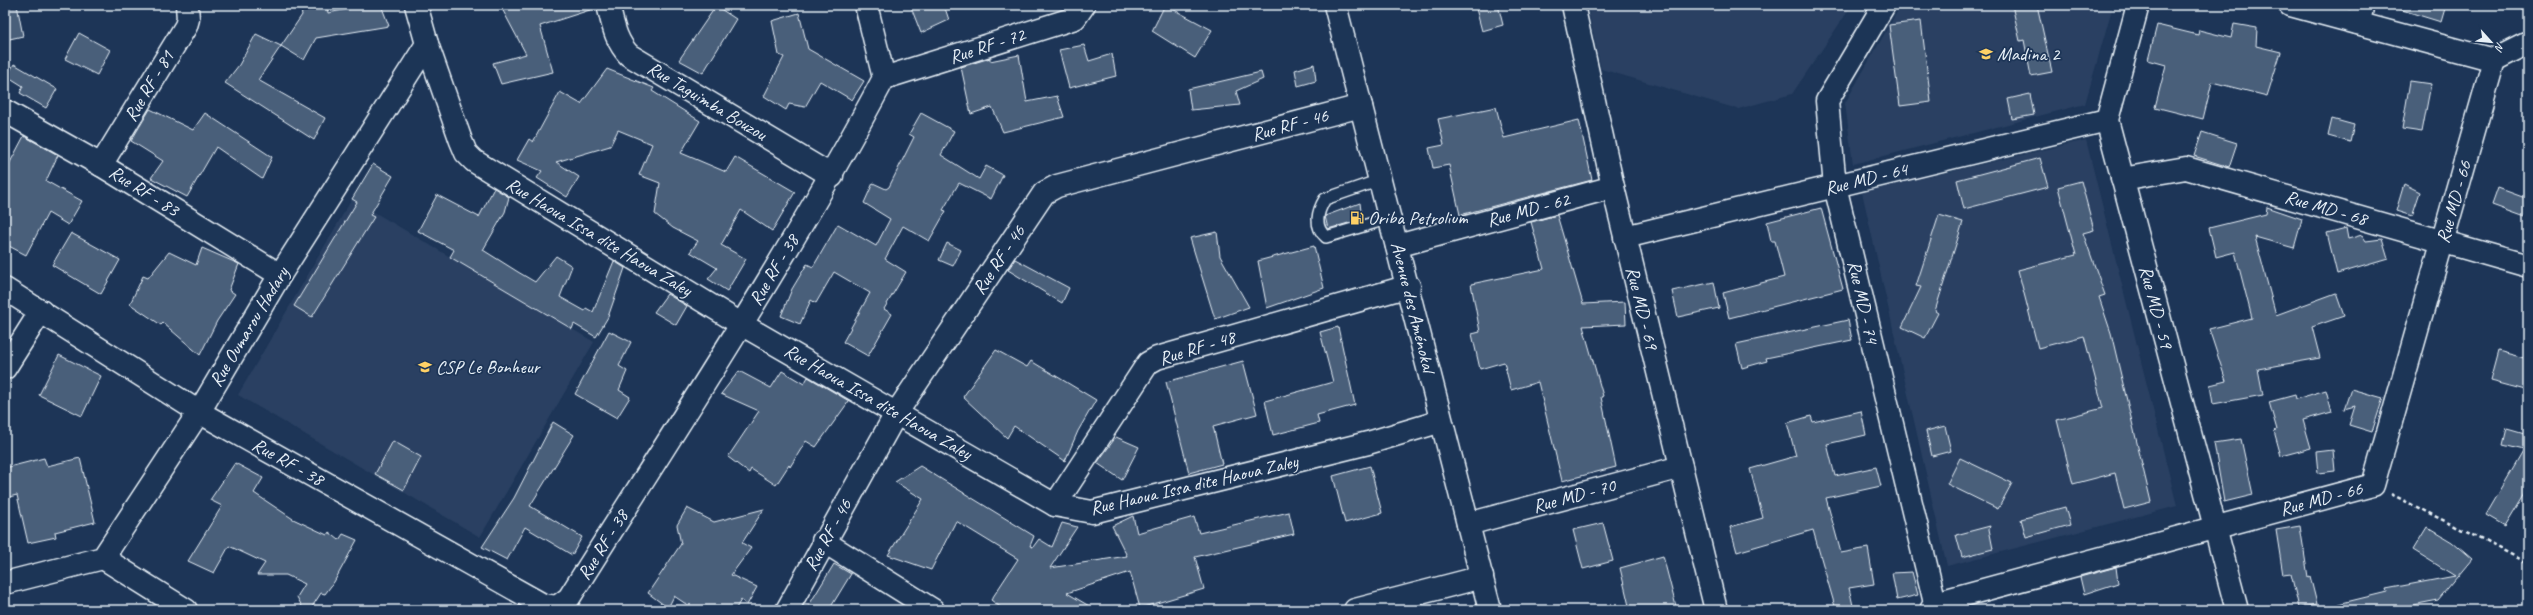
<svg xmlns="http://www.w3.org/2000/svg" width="2533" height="615" font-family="Caveat,sans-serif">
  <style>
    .built { fill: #2a4162 }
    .building { fill: #495e7a; stroke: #e8f1f8 }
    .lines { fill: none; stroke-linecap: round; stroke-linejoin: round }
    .service-casing { stroke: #e8f1f8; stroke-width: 14 }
    .minor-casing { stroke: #e8f1f8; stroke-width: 25 }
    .secondary-casing { stroke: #e8f1f8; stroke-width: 25 }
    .path { stroke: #e8f1f8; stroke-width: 2.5; stroke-dasharray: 4 3; stroke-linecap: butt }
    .service { stroke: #1d3557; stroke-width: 11 }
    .minor { stroke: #1d3557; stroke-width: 22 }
    .secondary { stroke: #1d3557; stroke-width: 22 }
    .labels { text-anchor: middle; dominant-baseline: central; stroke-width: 3.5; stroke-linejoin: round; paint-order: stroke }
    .street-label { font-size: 19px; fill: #e8f1f8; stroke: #1d3557 }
    .poi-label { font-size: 19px; fill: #e8f1f8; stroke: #1d3557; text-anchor: start }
  </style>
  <rect width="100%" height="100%" fill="#1d3557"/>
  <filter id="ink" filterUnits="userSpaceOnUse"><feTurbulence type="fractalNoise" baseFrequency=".025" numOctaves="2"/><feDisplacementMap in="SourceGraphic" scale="8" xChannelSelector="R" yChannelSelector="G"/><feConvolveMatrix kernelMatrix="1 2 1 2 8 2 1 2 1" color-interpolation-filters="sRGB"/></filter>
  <g filter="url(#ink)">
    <g class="built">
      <polygon points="1587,5 1852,5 1792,94 1738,109 1601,69"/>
      <polygon points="1901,5 2113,5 2085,104 1853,164 1845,103"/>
      <polygon points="2086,140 2177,506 1947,566 1862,192"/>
      <polygon points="352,199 594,342 480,537 238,395"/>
    </g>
    <g class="building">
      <polygon points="5,5 17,5 23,36 5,40"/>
      <polygon points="300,5 327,5 328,13 368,5 381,5 389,26 316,38 304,60 281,46 302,15"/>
      <polygon points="500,5 595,5 596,8 540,26 553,72 501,84 493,63 526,54"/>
      <polygon points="910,5 944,5 949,20 921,33"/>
      <polygon points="1165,5 1212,30 1195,58 1152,31"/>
      <polygon points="1475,5 1498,5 1503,25 1482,31"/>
      <polygon points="2012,5 2037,5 2052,72 2031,76 2024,40 2020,41"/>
      <polygon points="2399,5 2446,5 2441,22 2399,9"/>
      <polygon points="716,6 736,19 703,73 679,60"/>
      <polygon points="799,13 808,49 864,81 852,100 820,81 805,107 789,104 786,110 764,96 784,57 779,55 772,21"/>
      <polygon points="1921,21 1931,102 1900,106 1889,25"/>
      <polygon points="2234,24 2257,28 2256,46 2281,52 2267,96 2212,82 2203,119 2155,107 2166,65 2148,60 2157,25 2198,35 2199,30 2231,38"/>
      <polygon points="79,33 110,50 97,75 65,59"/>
      <polygon points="256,34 281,46 258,80 325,118 314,140 225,83 239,65"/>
      <polygon points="1084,45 1089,61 1112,54 1116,76 1069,88 1059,50"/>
      <polygon points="1019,55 1027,102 1057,96 1064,117 1003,132 992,107 971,114 961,67 990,58 990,61"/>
      <polygon points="14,64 57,89 46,108 20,93 23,86 7,76"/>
      <polygon points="1314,64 1316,81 1298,86 1295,70"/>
      <polygon points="607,69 654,88 652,91 700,121 681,153 726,172 735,157 795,192 772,231 741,210 721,245 746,259 727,291 708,279 717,268 690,252 698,241 673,228 655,214 660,183 639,175 652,144 618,130 610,146 556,162 579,177 567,197 537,178 542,171 517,160 529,139 533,142 560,92 581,104"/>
      <polygon points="1261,72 1263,79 1236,91 1240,105 1191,110 1188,89"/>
      <polygon points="2410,81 2431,84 2422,132 2402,129"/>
      <polygon points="2030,94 2034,115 2012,119 2008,99"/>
      <polygon points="1496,107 1504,138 1579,120 1592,180 1460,215 1449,165 1433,168 1429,148 1444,145 1438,119"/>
      <polygon points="150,109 193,130 205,113 272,157 262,179 216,147 187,197 151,178 163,161 131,141"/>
      <polygon points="921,113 954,131 941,155 979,179 986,166 1003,175 991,199 959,183 943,210 946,211 929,241 903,226 885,259 906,272 884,309 892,314 868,356 843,342 870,293 834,272 816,303 811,300 800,324 781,316 792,289 807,264 813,267 838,224 876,246 890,219 864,203 873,183 886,189 889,187 914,137 909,134"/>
      <polygon points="2332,119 2354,125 2350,142 2328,136"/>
      <polygon points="2202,132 2237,143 2229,167 2194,156"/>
      <polygon points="24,136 58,155 46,181 82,201 68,225 48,213 26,255 5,244 5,172"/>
      <polygon points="2040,158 2048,187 1964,209 1957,180"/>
      <polygon points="373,164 393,176 370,215 374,217 312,317 294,306 357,202 352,199"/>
      <polygon points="2081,181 2094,230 2083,233 2105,295 2099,297 2111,333 2151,502 2124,509 2115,473 2073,484 2057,420 2103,408 2084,336 2038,348 2018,270 2076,255 2058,187"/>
      <polygon points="2404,184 2420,192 2412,216 2396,211"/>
      <polygon points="494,188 509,197 505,212 483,250 518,272 535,282 556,256 572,266 560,297 585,311 586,308 593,312 614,261 625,268 608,317 596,337 574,324 572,329 450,257 454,250 418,231 437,195 479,217"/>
      <polygon points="2498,188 2528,199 2528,218 2492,205"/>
      <polygon points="1360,203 1362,219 1328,229 1325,216"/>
      <polygon points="2267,207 2302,219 2294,248 2255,237 2276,315 2336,293 2344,316 2312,327 2320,358 2258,369 2263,395 2213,404 2210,385 2226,381 2209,329 2252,318 2235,252 2216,257 2209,228 2266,214"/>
      <polygon points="1821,208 1843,289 1729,318 1723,293 1784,277 1775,241 1771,241 1767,222"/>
      <polygon points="1557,215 1583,304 1625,302 1626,324 1583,326 1603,396 1601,397 1616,467 1562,481 1538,382 1511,390 1504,362 1480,369 1472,334 1480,332 1471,284 1544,269 1531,222"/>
      <polygon points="1939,215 1963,222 1935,311 1938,313 1925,338 1902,327 1921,287 1916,286"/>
      <polygon points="2346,228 2348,239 2362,235 2366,241 2382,239 2388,259 2337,274 2327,233"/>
      <polygon points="1217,232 1220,256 1249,307 1215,319 1190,238"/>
      <polygon points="71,233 120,260 101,294 52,265"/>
      <polygon points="947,243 961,250 953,266 939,260"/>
      <polygon points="1314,246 1324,288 1267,308 1258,261"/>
      <polygon points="202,248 239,264 229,290 235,294 217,321 200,355 163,323 161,325 130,304 143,276 148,278 169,252 196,265"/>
      <polygon points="1015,259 1069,288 1062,303 1008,270"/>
      <polygon points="1714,282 1719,308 1678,317 1672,291"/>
      <polygon points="667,294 687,306 676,325 654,312"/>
      <polygon points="1848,320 1852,340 1766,358 1767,361 1742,368 1736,344"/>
      <polygon points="1338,327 1355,405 1317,415 1319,423 1273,435 1265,401 1333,382 1320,332"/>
      <polygon points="609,331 631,342 619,366 627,371 619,390 630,397 617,418 575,394"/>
      <polygon points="996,350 1027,367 1031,361 1096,400 1078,431 1065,461 1014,426 1007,438 963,397"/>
      <polygon points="2498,351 2528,359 2528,391 2490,381"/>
      <polygon points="59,355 101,376 82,416 39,395"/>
      <polygon points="1243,361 1257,414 1213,426 1222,464 1189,473 1166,382"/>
      <polygon points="739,371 771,388 782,371 804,384 808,377 849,401 816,447 806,441 790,467 789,465 776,485 751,469 749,473 728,457 759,411 721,394"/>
      <polygon points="2351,389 2383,398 2372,432 2349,425 2355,406 2344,409"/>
      <polygon points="2326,390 2332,412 2303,420 2311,448 2281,456 2274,431 2277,430 2269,402 2295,395 2296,399"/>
      <polygon points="1861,411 1866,435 1827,444 1835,476 1876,467 1881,486 1826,498 1841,553 1868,548 1874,584 1849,588 1854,610 1836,610 1813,530 1737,552 1730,527 1763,518 1750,469 1796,456 1787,423 1811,416 1813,422"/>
      <polygon points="553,422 574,435 530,506 582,537 572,555 525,527 507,560 482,547 514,498"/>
      <polygon points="1945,426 1951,451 1932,456 1926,431"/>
      <polygon points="2507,428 2528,434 2528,488 2505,526 2486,515 2524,450 2503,445"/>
      <polygon points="1116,437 1139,447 1122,480 1097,463"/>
      <polygon points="2241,439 2253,495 2224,502 2214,443"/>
      <polygon points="393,441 421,457 404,490 375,474"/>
      <polygon points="2333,450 2335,471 2318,473 2316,452"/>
      <polygon points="44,458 47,466 80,458 95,522 55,532 56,537 28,543 17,495 5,498 5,468"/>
      <polygon points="1960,458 2012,483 1998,509 1947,484"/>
      <polygon points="235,463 263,478 254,493 293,519 327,535 329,532 339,540 343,534 357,540 334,582 325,594 321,593 310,610 304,610 297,597 305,584 286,575 257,575 265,563 229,546 214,573 188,561 222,506 210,500"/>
      <polygon points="920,466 1034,536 1030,546 1033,547 1039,539 1052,547 1062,523 1077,527 1050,568 1127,556 1112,526 1133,516 1137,533 1194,517 1199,533 1289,512 1294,534 1195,557 1204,589 1140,608 1130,572 1067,593 1096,610 1004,610 991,600 1018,559 956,521 931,570 888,555 923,499 895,482"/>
      <polygon points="1370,466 1382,513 1345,523 1333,476"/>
      <polygon points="2065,507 2070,525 2026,537 2021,519"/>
      <polygon points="687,508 714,522 764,509 742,543 751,548 731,575 757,587 747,605 741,600 735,610 695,610 674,596 668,608 648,593 681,544 677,525"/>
      <polygon points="1603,523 1613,561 1583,569 1573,530"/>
      <polygon points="1990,526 1989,529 1993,549 1962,557 1956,535"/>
      <polygon points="2300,526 2308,577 2310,576 2317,604 2299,608 2291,574 2283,575 2276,530"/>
      <polygon points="2427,527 2452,542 2472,559 2438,600 2387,610 2339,610 2338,604 2387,592 2386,589 2455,576 2413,550"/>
      <polygon points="1663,556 1677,610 1630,610 1620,568"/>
      <polygon points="834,564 851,574 829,610 806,610"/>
      <polygon points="2116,567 2118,583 2084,594 2080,577"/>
      <polygon points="1912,572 1918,595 1897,600 1892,573"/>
    </g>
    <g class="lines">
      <g class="service-casing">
        <path id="service" d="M 1380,180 L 1325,199 C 1317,212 1314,227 1326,237 L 1390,218"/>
      </g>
      <g class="minor-casing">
        <g id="minor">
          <path d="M 608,5 C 613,24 615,40 629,55 L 832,176"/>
          <polyline points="1573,5 1613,187 1716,610"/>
          <polyline points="1884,5 1827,101 1835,186 1935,603 1931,610"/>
          <polyline points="2138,5 2107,120 2237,610"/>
          <polyline points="2290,5 2494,60 2528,43"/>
          <polyline points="2358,23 2363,5"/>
          <polyline points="427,44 461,141 466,153 474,161 741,324 1055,505 1092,512 1368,443 1435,423"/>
          <polyline points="884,78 1075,18 1084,5"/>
          <polyline points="5,111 101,165 280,275"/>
          <polyline points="101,165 186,26 188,19 187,5"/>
          <polyline points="2122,179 2186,168 2528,266"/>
          <polyline points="1625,237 2107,120"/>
          <polyline points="1397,246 1613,187"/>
          <path d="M 5,289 L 199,412 L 543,605 L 557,607 L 569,598 C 677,426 789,257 884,78 L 866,5"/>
          <polyline points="5,368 41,311"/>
          <polyline points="1055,505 1148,363 1157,358 1409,286"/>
          <polyline points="1468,524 1681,467"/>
          <polyline points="823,541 933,610"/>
          <polyline points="103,558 186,610"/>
          <polyline points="5,583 103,558 199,412 280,275 427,44 416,5"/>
          <polyline points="1935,603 2373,485 2494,60"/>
          <polyline points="787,610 897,412 1044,193 1057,186 1361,106"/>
          <polyline points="1355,610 1482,577"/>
        </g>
      </g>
      <g class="secondary-casing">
        <polyline id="secondary" points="1335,5 1490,610"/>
      </g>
      <polyline class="path" points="2391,494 2528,563"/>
      <use href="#service" class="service"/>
      <use href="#minor" class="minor"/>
      <use href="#secondary" class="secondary"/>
    </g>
  </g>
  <defs>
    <g id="school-bare" transform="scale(1.08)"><path d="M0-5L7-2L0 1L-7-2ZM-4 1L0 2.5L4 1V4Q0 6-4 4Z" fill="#ffd166" stroke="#1d3557" stroke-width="2.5" paint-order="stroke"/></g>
    <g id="fuel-bare" transform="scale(1.08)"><path d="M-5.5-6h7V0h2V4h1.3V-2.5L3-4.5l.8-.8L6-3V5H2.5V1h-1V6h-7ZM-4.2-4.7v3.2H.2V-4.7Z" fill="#ffd166" stroke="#1d3557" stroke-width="2.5" paint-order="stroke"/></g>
  </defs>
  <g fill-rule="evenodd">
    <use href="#school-bare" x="1986" y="54"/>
    <use href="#fuel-bare" x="1357" y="218"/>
    <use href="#school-bare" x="425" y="367"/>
  </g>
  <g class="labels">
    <g class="street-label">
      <text transform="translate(987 46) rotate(-18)">Rue RF - 72</text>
      <text transform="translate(149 86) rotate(-59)">Rue RF - 81</text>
      <text transform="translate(707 101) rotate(31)">Rue Taguimba Bouzou</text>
      <text transform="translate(1290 125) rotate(-15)">Rue RF - 46</text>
      <text transform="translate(1866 179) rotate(-14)">Rue MD - 64</text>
      <text transform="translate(144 191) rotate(32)">Rue RF - 83</text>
      <text transform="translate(2454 202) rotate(-74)">Rue MD - 66</text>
      <text transform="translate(2326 208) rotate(16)">Rue MD - 68</text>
      <text transform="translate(1528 210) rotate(-15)">Rue MD - 62</text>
      <text transform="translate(599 237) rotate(31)">Rue Haoua Issa dite Haoua Zaley</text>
      <text transform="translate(999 260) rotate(-56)">Rue RF - 46</text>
      <text transform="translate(774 270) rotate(-59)">Rue RF - 38</text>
      <text transform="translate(1863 302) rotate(77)">Rue MD - 74</text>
      <text transform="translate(1413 307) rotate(76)">Avenue des Aménokal</text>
      <text transform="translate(2156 307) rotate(75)">Rue MD - 59</text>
      <text transform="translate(1642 308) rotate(76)">Rue MD - 69</text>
      <text transform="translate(249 327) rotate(-59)">Rue Oumarou Hadary</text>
      <text transform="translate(1197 348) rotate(-17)">Rue RF - 48</text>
      <text transform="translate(878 402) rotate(30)">Rue Haoua Issa dite Haoua Zaley</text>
      <text transform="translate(288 462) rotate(29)">Rue RF - 38</text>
      <text transform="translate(1194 485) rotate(-13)">Rue Haoua Issa dite Haoua Zaley</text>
      <text transform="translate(1574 496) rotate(-15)">Rue MD - 70</text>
      <text transform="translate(2321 499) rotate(-15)">Rue MD - 66</text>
      <text transform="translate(828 535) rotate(-61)">Rue RF - 46</text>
      <text transform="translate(603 545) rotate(-58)">Rue RF - 38</text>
    </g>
    <g class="poi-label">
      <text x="1997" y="54">Madina 2</text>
      <text x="1368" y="218">Oriba Petrolium</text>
      <text x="436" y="367">CSP Le Bonheur</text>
    </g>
  </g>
  <rect width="2533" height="615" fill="none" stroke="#1d3557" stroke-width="20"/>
  <rect x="10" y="10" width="2513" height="595" fill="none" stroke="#e8f1f8" stroke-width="1.5" filter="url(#ink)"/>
  <g transform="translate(2491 42) rotate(117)" stroke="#1d3557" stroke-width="3" paint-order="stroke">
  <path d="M0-3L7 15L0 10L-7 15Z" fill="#e8f1f8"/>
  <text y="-6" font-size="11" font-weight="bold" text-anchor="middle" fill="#e8f1f8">N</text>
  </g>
</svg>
